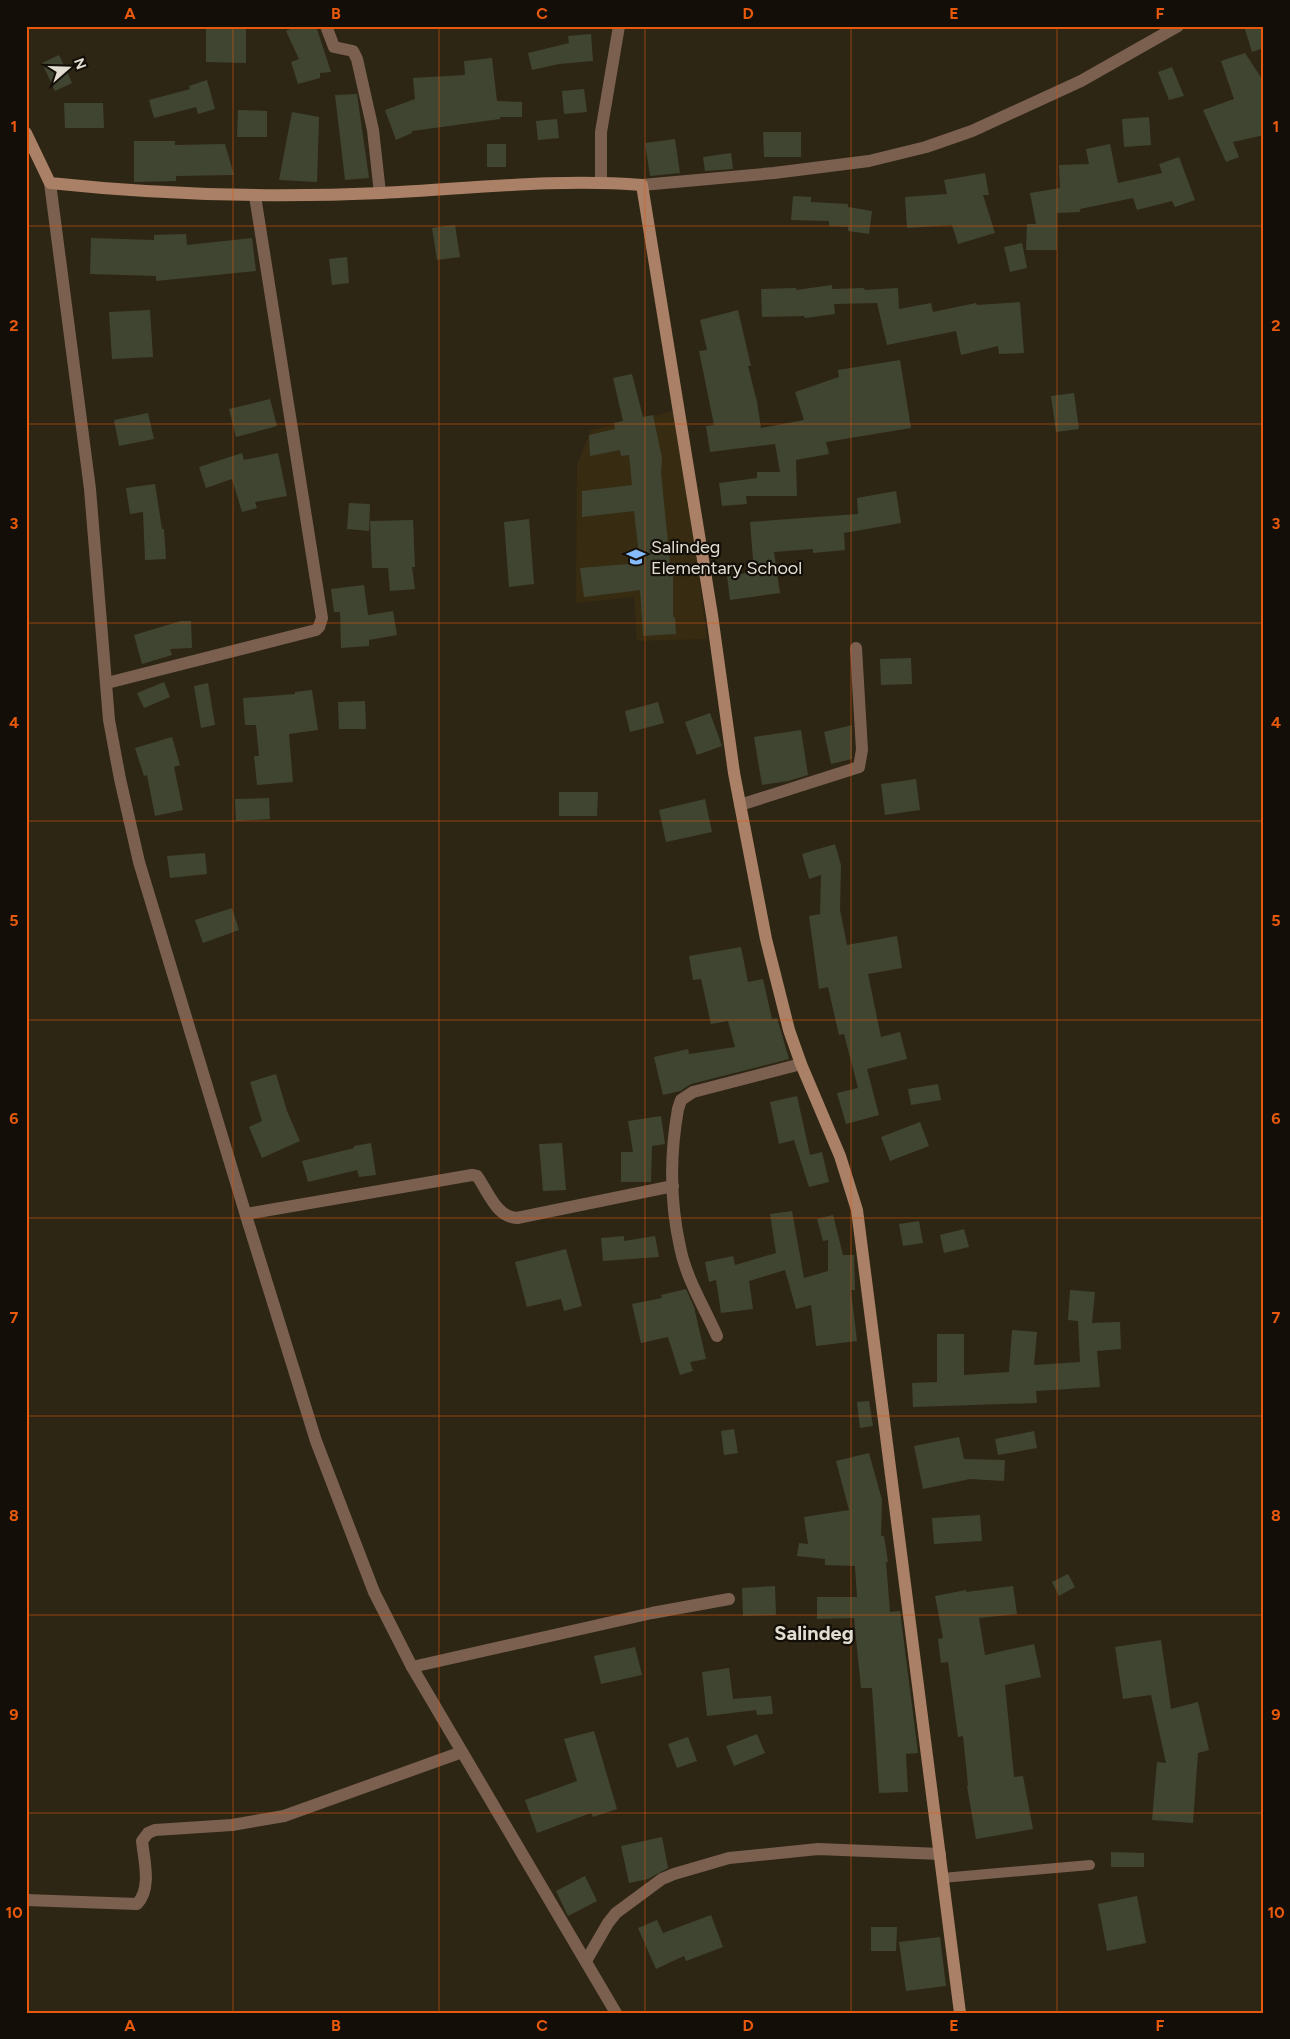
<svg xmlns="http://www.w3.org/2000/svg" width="1290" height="2039" font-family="Figtree,sans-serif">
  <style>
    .built { fill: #372c12 }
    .building { fill: #404531 }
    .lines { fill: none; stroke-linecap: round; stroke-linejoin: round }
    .lane { stroke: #7b6050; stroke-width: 10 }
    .street { stroke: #7b6050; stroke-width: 12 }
    .secondary { stroke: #aa8066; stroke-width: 12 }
    .grid { fill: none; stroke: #e8590c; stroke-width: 1; stroke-opacity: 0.55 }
    .labels { text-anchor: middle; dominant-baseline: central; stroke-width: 4.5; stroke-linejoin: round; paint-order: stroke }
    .poi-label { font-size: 18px; fill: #e2ddd1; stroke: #130f08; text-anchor: start }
    .quarter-label { font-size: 20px; font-weight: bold; fill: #e2ddd1; stroke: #130f08 }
    .neatline { fill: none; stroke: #e8590c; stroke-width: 2 }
    .grid-label { font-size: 16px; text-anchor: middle; font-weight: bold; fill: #e8590c }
  </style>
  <rect width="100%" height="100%" fill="#2e2614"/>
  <polygon class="built" points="677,410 707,639 637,641 634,597 576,603 577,464 591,430"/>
  <g class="building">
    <polygon points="296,26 316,26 331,72 320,73 320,78 298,84 291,62 299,59 286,31"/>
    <polygon points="1244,26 1264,26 1264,48 1252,52"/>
    <polygon points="206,28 246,28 246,63 206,62"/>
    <polygon points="591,34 593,61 559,64 532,70 528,53 569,43 568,36"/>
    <polygon points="1245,53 1264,82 1264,135 1233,142 1239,157 1226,162 1203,110 1234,99 1221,61"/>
    <polygon points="59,55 72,83 55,91 42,63"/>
    <polygon points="492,58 497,101 522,102 522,117 500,117 500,119 412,131 412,133 396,140 385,110 415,99 413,78 465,75 464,61"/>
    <polygon points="1172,67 1184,96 1169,100 1158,72"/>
    <polygon points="207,80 215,109 198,114 196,107 154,118 149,100 190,89 189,86"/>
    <polygon points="584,89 587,112 564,114 562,91"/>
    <polygon points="357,94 369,178 345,180 335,95"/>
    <polygon points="64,103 103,103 104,128 65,128"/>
    <polygon points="238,110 267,111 267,137 237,137"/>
    <polygon points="292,112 319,117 317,182 279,180"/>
    <polygon points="1149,117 1151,145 1124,147 1122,119"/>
    <polygon points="557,119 559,138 538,140 536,121"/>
    <polygon points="763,132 801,132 801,157 764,157"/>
    <polygon points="675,139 680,173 650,176 645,143"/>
    <polygon points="134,141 175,141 175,145 225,144 234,175 176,176 176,181 134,182"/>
    <rect x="487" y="144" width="19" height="23"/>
    <polygon points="1110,144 1118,183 1162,173 1159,164 1179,157 1195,200 1175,207 1172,201 1137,210 1133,198 1080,209 1080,212 1057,213 1057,250 1026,250 1027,224 1036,224 1030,193 1060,188 1059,165 1089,164 1086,149"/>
    <polygon points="731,153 733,169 705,171 703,157"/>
    <polygon points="985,173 989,195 983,195 995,233 958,244 952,225 907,228 905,197 947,194 944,180"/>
    <polygon points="793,196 811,197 811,202 848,204 848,207 872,211 869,234 848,231 848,227 829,226 829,221 791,220"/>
    <polygon points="455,225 460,257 437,260 432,228"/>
    <polygon points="186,234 187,245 252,238 256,271 156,281 156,276 90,274 91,238 154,240 154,235"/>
    <polygon points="1022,243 1027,268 1010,272 1004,247"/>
    <polygon points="347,257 349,283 332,285 329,259"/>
    <polygon points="832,285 832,289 864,288 865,290 898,288 899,309 931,303 933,312 976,303 977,305 1020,302 1024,353 999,354 998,346 961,355 956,331 887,345 877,303 834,304 835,314 805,318 804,316 762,317 761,289 796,288 796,290"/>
    <polygon points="150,310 153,357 112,359 109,312"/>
    <polygon points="738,310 751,366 748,366 757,402 761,428 804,420 795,392 839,377 838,370 900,360 911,428 826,442 829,454 796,460 797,496 746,496 747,504 722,506 719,483 757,478 757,472 780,472 775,444 710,452 706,426 714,425 699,351 707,350 700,320"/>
    <polygon points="632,374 643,417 653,415 662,458 661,473 670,563 673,563 673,617 675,617 676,634 643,636 640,590 584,597 580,568 640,563 634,511 582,517 582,491 632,485 629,455 621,456 620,450 590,456 589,435 615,429 614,423 623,421 613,378"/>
    <polygon points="1074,393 1079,429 1056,432 1051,396"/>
    <polygon points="270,399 277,426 236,437 229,409"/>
    <polygon points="148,413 154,439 119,446 114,420"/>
    <polygon points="242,453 244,460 278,453 287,496 255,502 257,508 242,512 232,479 206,488 199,467"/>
    <polygon points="155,484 162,529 164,529 166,559 145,560 143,512 130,514 126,488"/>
    <polygon points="896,491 901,523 844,533 845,550 813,553 813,549 774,552 780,593 730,600 727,576 754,572 750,522 858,514 857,498"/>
    <polygon points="349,503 370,504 369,531 347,529"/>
    <polygon points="529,519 534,584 509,587 504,522"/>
    <polygon points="413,520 415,567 412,567 415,589 390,591 388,568 372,568 370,521"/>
    <polygon points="364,585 368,615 393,611 397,635 369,640 369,646 341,648 340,612 334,612 331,589"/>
    <polygon points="181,621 191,621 192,648 170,649 172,655 142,664 134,635"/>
    <polygon points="911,658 912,684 881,685 880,659"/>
    <polygon points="164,682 170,697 144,708 137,693"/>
    <polygon points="208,683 215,725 201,728 194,686"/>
    <polygon points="312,690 318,730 289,734 293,782 257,785 254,756 259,756 256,725 245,725 243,698 295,694 295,692"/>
    <polygon points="365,701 366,729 339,729 338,702"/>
    <polygon points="658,702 664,723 630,732 625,711"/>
    <polygon points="710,713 722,746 697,755 685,722"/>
    <polygon points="852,725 852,759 831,764 824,732"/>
    <polygon points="801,730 808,775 788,781 762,785 754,737"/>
    <polygon points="172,737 180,765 174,767 183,810 155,816 147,775 144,776 135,748"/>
    <polygon points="916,779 920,810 885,815 881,784"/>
    <polygon points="559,792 598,792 597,816 559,816"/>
    <polygon points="269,798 270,819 236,821 235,799"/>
    <polygon points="705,799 712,832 666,842 659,810"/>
    <polygon points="835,844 841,865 840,910 847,945 897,936 902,968 868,974 881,1037 900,1032 907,1059 867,1069 879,1115 846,1124 837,1093 858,1088 844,1034 839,1035 828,987 819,989 809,916 820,914 821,875 809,879 802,854"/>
    <polygon points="205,853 207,874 170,878 167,856"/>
    <polygon points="232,908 239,930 203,943 195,920"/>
    <polygon points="741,947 748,982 763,979 772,1019 777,1018 789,1059 691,1084 680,1091 663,1095 654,1057 688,1049 689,1054 735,1047 728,1021 711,1024 701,979 693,980 689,956"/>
    <polygon points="276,1074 287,1111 300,1141 262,1158 249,1127 262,1121 250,1082"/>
    <polygon points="938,1084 941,1100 911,1105 908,1089"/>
    <polygon points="797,1096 810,1155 822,1152 829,1182 809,1187 794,1140 779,1144 770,1102"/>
    <polygon points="661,1116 665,1144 652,1146 651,1182 621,1182 621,1152 633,1152 628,1121"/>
    <polygon points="920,1122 929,1146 890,1161 881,1137"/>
    <polygon points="371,1143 376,1175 359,1177 357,1170 308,1182 302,1161 354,1148 354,1146"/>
    <polygon points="562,1143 566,1190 543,1191 539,1144"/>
    <polygon points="792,1211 804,1278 828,1271 828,1240 823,1241 817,1219 833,1215 843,1255 854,1255 855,1290 851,1290 857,1341 816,1346 811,1305 796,1309 785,1270 749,1281 753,1309 721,1313 716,1280 709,1282 705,1262 733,1256 735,1265 776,1253 770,1214"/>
    <polygon points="919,1221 923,1243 903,1246 899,1224"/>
    <polygon points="964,1229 969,1247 944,1253 940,1235"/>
    <polygon points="624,1236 624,1241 655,1236 659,1257 603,1261 601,1238"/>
    <polygon points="566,1249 582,1306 564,1311 561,1299 527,1307 515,1262"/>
    <polygon points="686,1289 694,1307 706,1359 690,1362 693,1371 680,1375 668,1337 641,1343 632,1304 662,1298 661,1295"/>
    <polygon points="1070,1290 1095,1292 1092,1323 1120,1322 1121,1349 1097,1351 1100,1387 1036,1391 1037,1403 913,1407 912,1383 937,1382 937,1334 964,1334 964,1375 1009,1372 1012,1330 1037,1332 1034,1365 1080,1362 1078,1321 1068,1320"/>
    <polygon points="869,1401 873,1426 860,1428 857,1402"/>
    <polygon points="734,1429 738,1453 724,1455 721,1431"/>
    <polygon points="1034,1431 1037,1448 998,1455 995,1439"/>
    <polygon points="959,1437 964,1459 1005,1460 1004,1481 970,1479 923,1489 914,1446"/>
    <polygon points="869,1453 882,1500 881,1536 884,1536 888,1562 886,1562 890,1612 900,1611 918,1753 906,1754 908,1792 879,1793 872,1688 861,1688 854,1618 817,1619 817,1597 857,1597 855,1566 825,1565 825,1559 797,1556 799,1543 808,1544 804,1517 849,1510 836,1461"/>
    <polygon points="980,1515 982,1541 934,1544 932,1518"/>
    <polygon points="1068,1574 1075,1587 1059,1596 1052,1582"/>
    <polygon points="775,1586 776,1615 743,1616 742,1588"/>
    <polygon points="1013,1586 1017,1614 979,1618 985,1655 1034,1644 1041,1677 1005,1685 1014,1777 1023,1776 1033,1829 976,1839 967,1786 968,1785 963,1736 958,1737 948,1662 941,1663 938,1639 943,1638 935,1596 966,1590 966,1592"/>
    <polygon points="1161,1640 1171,1709 1198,1702 1209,1750 1198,1753 1193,1823 1152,1820 1157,1762 1166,1763 1151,1695 1123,1699 1115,1647"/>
    <polygon points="635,1647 642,1675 601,1684 594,1656"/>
    <polygon points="729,1668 733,1699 771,1696 773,1714 757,1715 756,1710 707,1716 702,1672"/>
    <polygon points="594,1731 617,1809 593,1817 591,1813 537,1833 525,1800 577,1781 564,1739"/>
    <polygon points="757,1734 765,1753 734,1766 726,1746"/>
    <polygon points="688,1737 697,1761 677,1768 668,1744"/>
    <polygon points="662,1837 668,1868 648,1879 629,1883 621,1846"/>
    <polygon points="1111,1852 1144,1853 1144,1867 1111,1867"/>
    <polygon points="585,1876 597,1901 568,1916 556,1891"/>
    <polygon points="1137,1896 1146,1943 1107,1951 1098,1904"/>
    <polygon points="711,1915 723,1947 686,1961 684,1956 656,1969 638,1928 657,1920 663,1933"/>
    <polygon points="871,1927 897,1927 896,1951 871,1951"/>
    <polygon points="940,1937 946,1986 906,1991 899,1942"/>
  </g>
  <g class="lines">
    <polyline class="lane" points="942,1878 1090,1865"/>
    <g class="street">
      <polyline points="326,26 334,47 353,51 357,59 373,130 380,193"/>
      <polyline points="601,182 601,132 619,26"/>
      <polyline points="50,183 90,489 109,720 120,779 139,862 248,1222 316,1441 374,1592 412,1667 616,2013"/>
      <polyline points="642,185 774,173 869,161 926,147 972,131 1081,81 1178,26"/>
      <polyline points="107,683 316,630 319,627 322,618 255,196"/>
      <polyline points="740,805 859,767 862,750 856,648"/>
      <path d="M 246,1214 L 472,1175 L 477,1176 C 488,1191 496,1217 517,1218 L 673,1186"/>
      <path d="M 717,1336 C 704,1307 686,1278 680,1247 C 670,1202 670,1154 678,1109 L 681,1100 L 693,1092 L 801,1064"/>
      <polyline points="412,1667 652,1613 729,1599"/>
      <path d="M 26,1900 L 137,1904 C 152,1889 144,1860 142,1841 L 148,1833 L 155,1830 L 232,1825 L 284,1816 L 462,1752"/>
      <polyline points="586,1961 608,1923 616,1913 662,1879 674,1874 729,1858 818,1849 940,1854"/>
    </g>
    <path class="secondary" d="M 26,133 L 50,183 C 162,195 268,198 382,193 C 468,189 556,178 642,185 L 712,615 L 734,773 L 766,939 L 789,1030 L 801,1064 L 840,1156 L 857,1210 L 960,2013"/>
  </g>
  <path class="grid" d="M 233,26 L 233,2013M 439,26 L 439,2013M 645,26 L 645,2013M 851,26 L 851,2013M 1057,26 L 1057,2013M 26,226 L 1264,226M 26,424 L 1264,424M 26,623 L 1264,623M 26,821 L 1264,821M 26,1020 L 1264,1020M 26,1218 L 1264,1218M 26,1416 L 1264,1416M 26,1615 L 1264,1615M 26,1813 L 1264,1813"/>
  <defs>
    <g id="school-bare" transform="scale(1.5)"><path d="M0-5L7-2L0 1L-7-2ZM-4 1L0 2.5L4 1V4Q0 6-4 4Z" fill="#86bbfb" stroke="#130f08" stroke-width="2.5" paint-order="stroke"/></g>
  </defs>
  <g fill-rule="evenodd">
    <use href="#school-bare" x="636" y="557"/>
  </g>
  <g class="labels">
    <g class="poi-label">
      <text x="651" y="547">Salindeg<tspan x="651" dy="21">Elementary School</tspan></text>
    </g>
    <g class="quarter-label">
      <text x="814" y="1633">Salindeg</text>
    </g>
  </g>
  <rect width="1290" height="2039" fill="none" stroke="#130f08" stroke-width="55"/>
  <g transform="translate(68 68) rotate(70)" stroke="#130f08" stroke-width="4" paint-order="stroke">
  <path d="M0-4L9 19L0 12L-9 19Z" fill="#e2ddd1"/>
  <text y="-8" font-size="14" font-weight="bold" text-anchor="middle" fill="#e2ddd1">N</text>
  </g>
  <rect x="28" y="28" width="1234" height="1984" class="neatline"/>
  <g class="grid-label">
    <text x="130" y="19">A</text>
    <text x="336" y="19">B</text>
    <text x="542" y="19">C</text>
    <text x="748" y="19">D</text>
    <text x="954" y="19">E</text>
    <text x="1160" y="19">F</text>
    <text x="14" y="132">1</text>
    <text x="1276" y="132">1</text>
    <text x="14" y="331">2</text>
    <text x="1276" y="331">2</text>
    <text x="14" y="529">3</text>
    <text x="1276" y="529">3</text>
    <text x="14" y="728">4</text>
    <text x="1276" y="728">4</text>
    <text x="14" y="926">5</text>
    <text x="1276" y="926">5</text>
    <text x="14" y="1124">6</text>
    <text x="1276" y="1124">6</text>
    <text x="14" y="1323">7</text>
    <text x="1276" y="1323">7</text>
    <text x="14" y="1521">8</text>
    <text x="1276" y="1521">8</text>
    <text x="14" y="1720">9</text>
    <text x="1276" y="1720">9</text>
    <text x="14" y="1918">10</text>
    <text x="1276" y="1918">10</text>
    <text x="130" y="2031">A</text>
    <text x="336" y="2031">B</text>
    <text x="542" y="2031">C</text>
    <text x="748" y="2031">D</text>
    <text x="954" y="2031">E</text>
    <text x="1160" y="2031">F</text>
  </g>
</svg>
